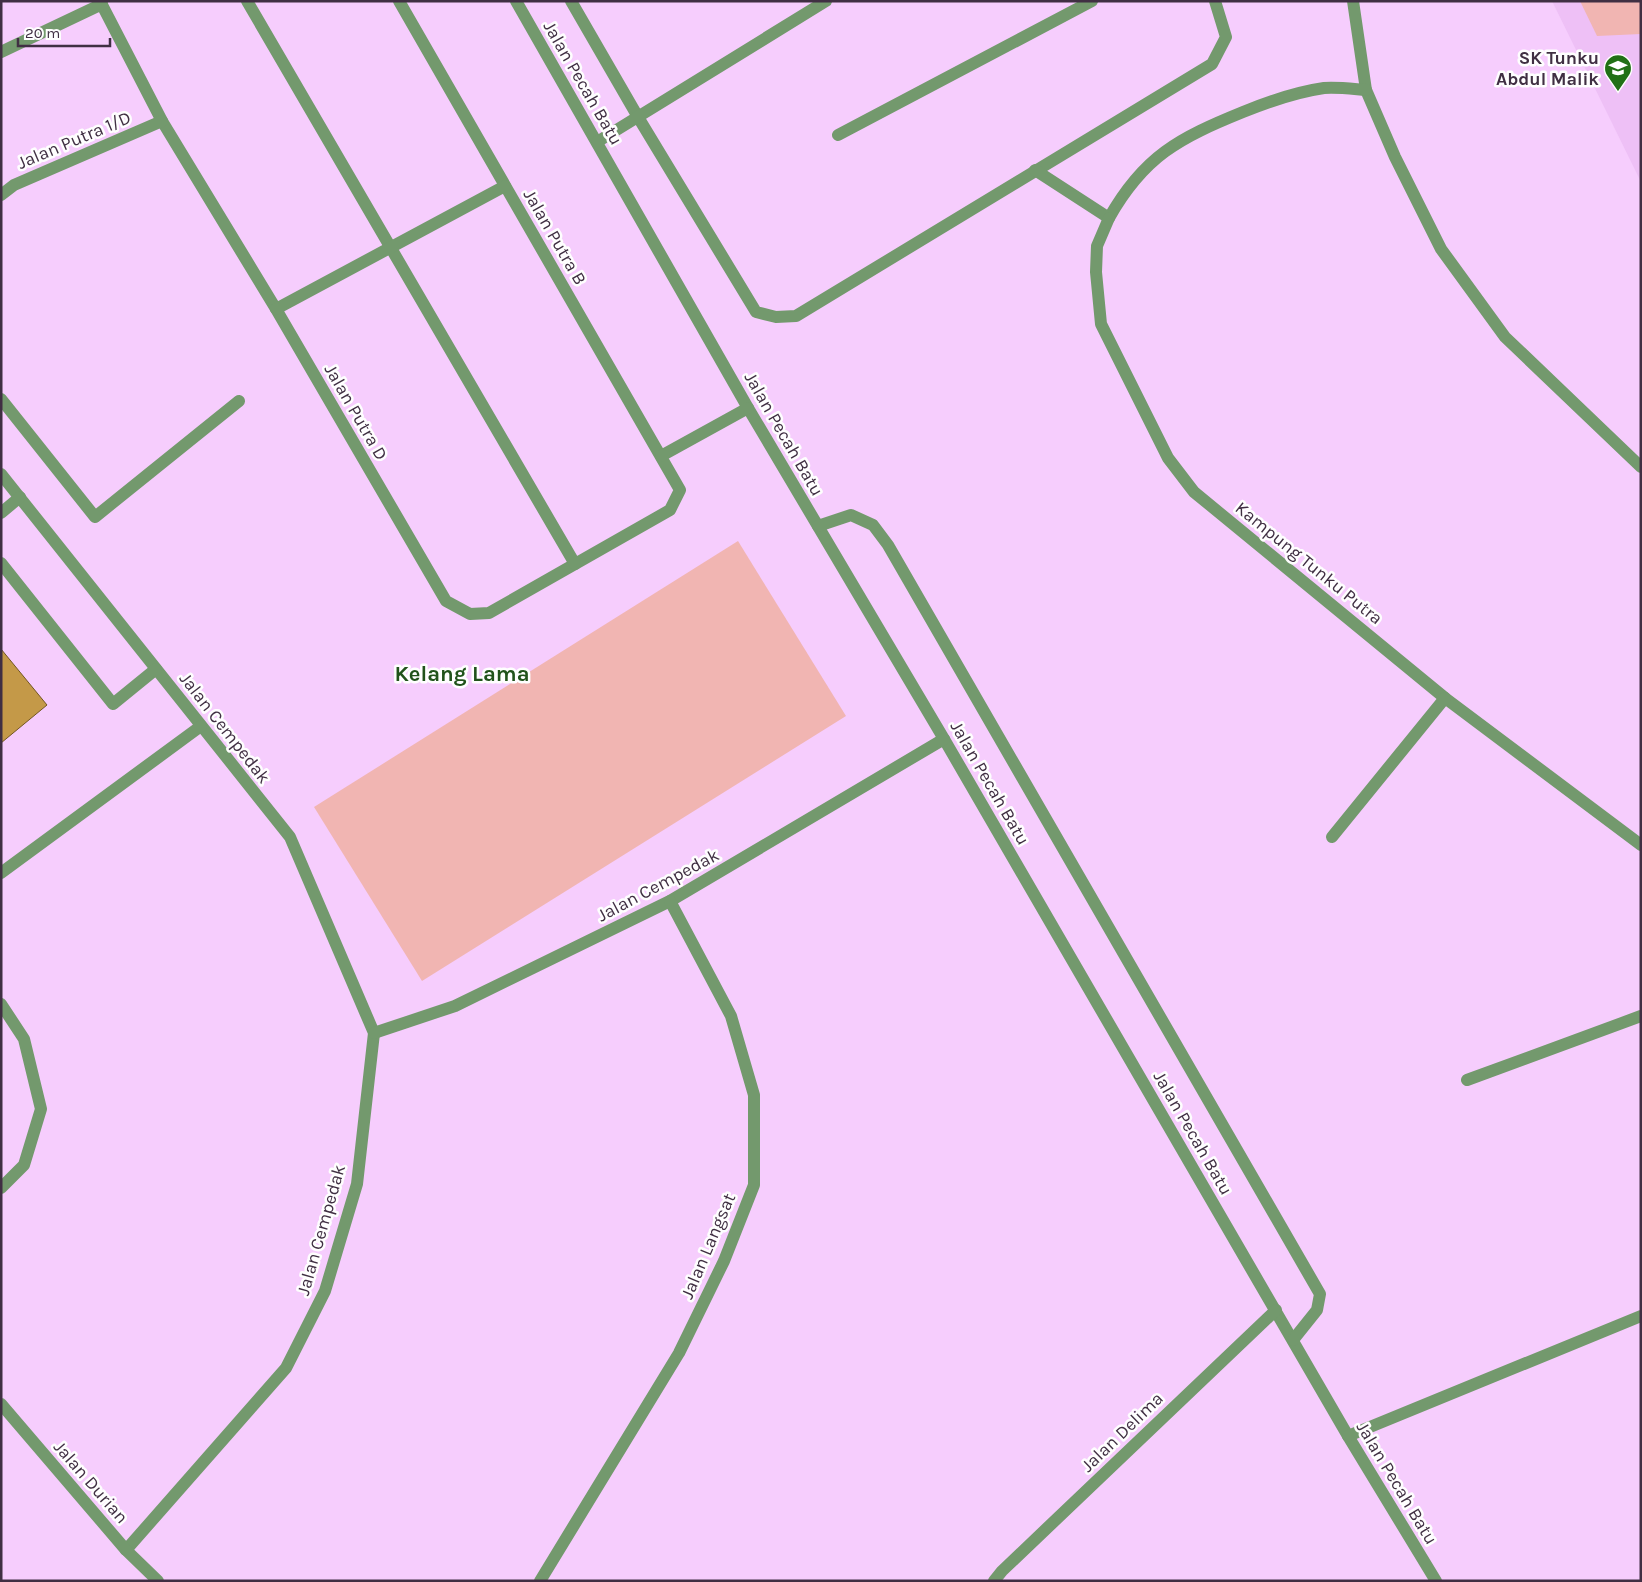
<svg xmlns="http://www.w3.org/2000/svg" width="1642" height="1582" font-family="Karla,sans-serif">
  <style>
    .built { fill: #eec0f6 }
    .green { fill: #f1b5b2 }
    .building { fill: #c49948; stroke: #725721 }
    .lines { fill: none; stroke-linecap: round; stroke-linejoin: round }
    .minor { stroke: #73996d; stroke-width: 12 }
    .labels { text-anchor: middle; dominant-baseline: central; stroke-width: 5; stroke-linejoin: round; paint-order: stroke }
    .poi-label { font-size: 18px; font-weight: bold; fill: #402f43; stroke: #fefefe; text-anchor: end }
    .street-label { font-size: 18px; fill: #402f43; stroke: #fefefe }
    .district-label { font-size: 22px; font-weight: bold; fill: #21521b; stroke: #fefefe }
  </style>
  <rect width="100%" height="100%" fill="#f6cdfd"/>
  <polygon class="built" points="1552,1 1641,1 1641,182"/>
  <g class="green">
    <polygon points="1580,1 1641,1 1641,34 1597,36"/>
    <polygon points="738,541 846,716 422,981 314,807"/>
  </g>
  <polygon class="building" points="1,649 47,705 1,743"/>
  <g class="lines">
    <g class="minor">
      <polyline points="100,1 162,121 276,309 446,601 470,614 489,613 670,510 680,490 399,1"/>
      <polyline points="247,1 575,564"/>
      <polyline points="516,1 748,408 944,739 1348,1436 1436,1581"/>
      <polyline points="571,1 638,117 756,312 776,317 796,316 1212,64 1226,37 1215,1"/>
      <polyline points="1353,1 1366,90 1395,157 1441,249 1505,337 1641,467"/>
      <polyline points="1,52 102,4"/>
      <polyline points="838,135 1092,1"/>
      <polyline points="597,142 826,1"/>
      <path d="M 1035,170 L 1109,218 C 1144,156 1179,138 1243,112 C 1270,101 1296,92 1324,88 C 1338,87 1353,89 1366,90"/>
      <polyline points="1,195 14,185 162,121"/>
      <polyline points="1109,218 1097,246 1096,272 1101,324 1168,458 1194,492 1445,698 1641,845"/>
      <polyline points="276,309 505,186"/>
      <polyline points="1,399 95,517 239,401"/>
      <polyline points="661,456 748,408"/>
      <polyline points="1,474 290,837 374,1033 357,1184 325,1291 286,1368 126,1550"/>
      <polyline points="1,513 20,497"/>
      <polyline points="818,526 851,515 873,525 888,545 1320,1294 1317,1310 1293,1340"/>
      <polyline points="1,563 113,704 156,669"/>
      <polyline points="1332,837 1445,698"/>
      <polyline points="1,873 201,726"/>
      <polyline points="1,1004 24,1039 41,1109 24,1165 1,1188"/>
      <polyline points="374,1033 455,1006 670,901 944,739"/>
      <polyline points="1467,1080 1641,1016"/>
      <polyline points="1,1404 126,1550 158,1581"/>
      <polyline points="1348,1436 1641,1316"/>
      <polyline points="540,1581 679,1353 724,1261 754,1185 754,1095 731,1016 670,901"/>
      <polyline points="994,1581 1002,1571 1276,1310"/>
    </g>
  </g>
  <defs>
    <g id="school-pin" transform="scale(1.4375)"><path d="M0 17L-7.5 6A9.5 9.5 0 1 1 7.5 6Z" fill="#217016" stroke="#fefefe"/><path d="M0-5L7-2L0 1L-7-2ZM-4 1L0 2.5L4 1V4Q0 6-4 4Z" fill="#fff"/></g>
  </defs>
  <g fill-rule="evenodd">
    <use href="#school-pin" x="1618" y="68"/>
  </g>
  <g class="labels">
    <g class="poi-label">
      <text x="1599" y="58">SK Tunku<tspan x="1599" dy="21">Abdul Malik</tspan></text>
    </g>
    <g class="street-label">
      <text transform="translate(583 83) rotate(60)">Jalan Pecah Batu</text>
      <text transform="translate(74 140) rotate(-23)">Jalan Putra 1/D</text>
      <text transform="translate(555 237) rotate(60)">Jalan Putra B</text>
      <text transform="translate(356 412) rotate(60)">Jalan Putra D</text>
      <text transform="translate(784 434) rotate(60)">Jalan Pecah Batu</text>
      <text transform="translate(1309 563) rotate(39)">Kampung Tunku Putra</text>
      <text transform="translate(225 728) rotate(52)">Jalan Cempedak</text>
      <text transform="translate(990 783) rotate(60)">Jalan Pecah Batu</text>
      <text transform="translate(658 885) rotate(-28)">Jalan Cempedak</text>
      <text transform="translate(1193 1133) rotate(60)">Jalan Pecah Batu</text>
      <text transform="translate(321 1230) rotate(-74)">Jalan Cempedak</text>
      <text transform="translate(708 1246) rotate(-67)">Jalan Langsat</text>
      <text transform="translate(1122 1432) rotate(-44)">Jalan Delima</text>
      <text transform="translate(91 1482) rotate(49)">Jalan Durian</text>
      <text transform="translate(1397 1483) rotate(59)">Jalan Pecah Batu</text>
    </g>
    <g class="district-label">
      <text x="462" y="674">Kelang Lama</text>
    </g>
  </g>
  <rect width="1642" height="1582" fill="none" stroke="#402f43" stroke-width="5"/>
  <path d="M18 38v8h92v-8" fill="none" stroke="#402f43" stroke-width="2.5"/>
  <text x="25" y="38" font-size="15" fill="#402f43" stroke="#fefefe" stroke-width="4" paint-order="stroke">20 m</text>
</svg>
